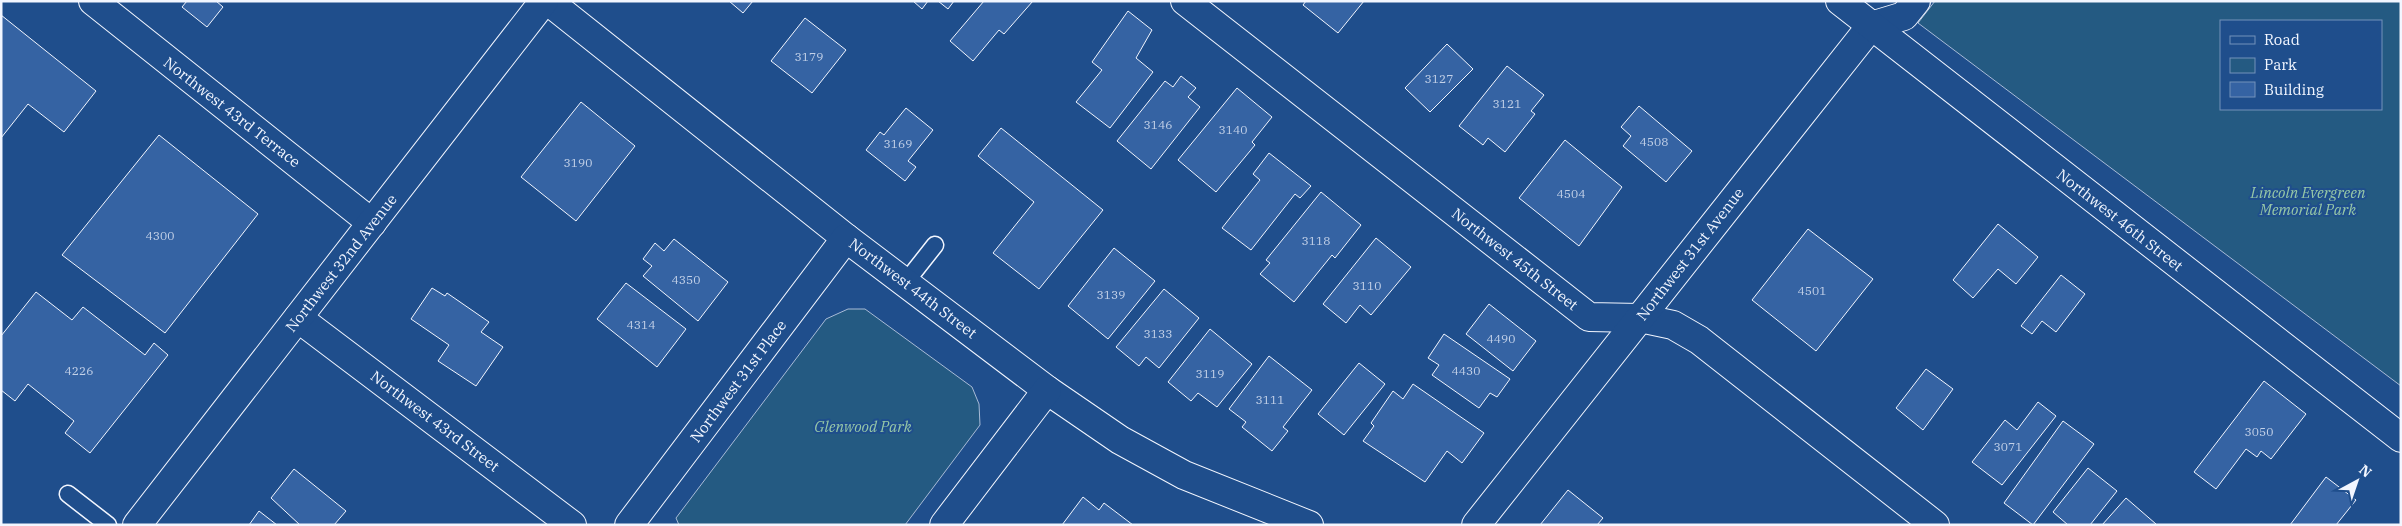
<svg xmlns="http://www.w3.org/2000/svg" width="2402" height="526" font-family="'IBM Plex Serif',serif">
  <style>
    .green { fill: #245a82; stroke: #a8bbd7; fill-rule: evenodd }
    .building { fill: #3563a3; stroke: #f2f6ff }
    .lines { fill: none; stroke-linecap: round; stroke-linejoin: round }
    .lane-casing { stroke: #f2f6ff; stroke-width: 19 }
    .street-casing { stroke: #f2f6ff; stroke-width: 30 }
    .secondary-casing { stroke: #f2f6ff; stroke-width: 30 }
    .lane { stroke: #1f4e8c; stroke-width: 16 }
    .street { stroke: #1f4e8c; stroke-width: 28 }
    .secondary { stroke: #1f4e8c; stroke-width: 28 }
    .labels { text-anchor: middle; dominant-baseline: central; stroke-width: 4; stroke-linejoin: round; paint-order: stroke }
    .number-label { font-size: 12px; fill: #c3d1e8 }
    .street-label { font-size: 15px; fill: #f2f6ff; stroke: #1f4e8c }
    .park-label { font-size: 15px; font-style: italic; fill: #97c8a6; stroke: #1f4e8c }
  </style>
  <rect width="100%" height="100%" fill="#1f4e8c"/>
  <g class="green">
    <path d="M 1935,1 L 2401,1 L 2401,386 L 1918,23 ZM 2221,21 L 2381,21 L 2381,109 L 2221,109 Z"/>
    <polygon points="848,309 865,309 972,387 979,404 980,425 905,525 679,525 676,518 826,319"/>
  </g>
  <g class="building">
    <polygon points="187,1 216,1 223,7 207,27 182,7"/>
    <polygon points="729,1 753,1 743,13"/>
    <polygon points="913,1 928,1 922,9"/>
    <polygon points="938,1 954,1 948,9"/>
    <polygon points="984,1 1033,1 1004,34 999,30 973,61 950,41"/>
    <polygon points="1306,1 1364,1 1338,33 1303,5"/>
    <polygon points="1128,11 1152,30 1136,58 1153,72 1110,128 1076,102 1102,70 1092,62"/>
    <polygon points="1,15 96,91 64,132 28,104 1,138"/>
    <polygon points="805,18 846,50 812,93 771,61"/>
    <polygon points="1447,44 1473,69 1430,112 1405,88"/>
    <polygon points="1507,66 1544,95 1531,111 1535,114 1505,152 1488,138 1483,145 1459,126"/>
    <polygon points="1181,76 1196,88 1188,97 1200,107 1151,169 1117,141 1165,81 1173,87"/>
    <polygon points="1237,88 1272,117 1252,142 1255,145 1216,192 1178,160"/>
    <polygon points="581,102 635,146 576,221 521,177"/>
    <polygon points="1639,106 1692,151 1666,182 1623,146 1631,136 1621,127"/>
    <polygon points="906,108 933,130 908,161 916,167 905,181 866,150 880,132 884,135"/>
    <polygon points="1001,128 1103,210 1039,289 993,253 1034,202 978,156"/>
    <polygon points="159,135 258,214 165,333 62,255"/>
    <polygon points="1565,140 1622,187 1579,246 1519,198"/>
    <polygon points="1269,153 1311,186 1300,198 1295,194 1251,250 1222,228 1260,180 1253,174"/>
    <polygon points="1321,192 1361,225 1335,258 1332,255 1294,302 1260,274 1270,263 1266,260"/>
    <polygon points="1998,224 2038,257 2016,284 1998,269 1973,298 1953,280"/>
    <polygon points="1808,229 1873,279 1816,351 1752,300"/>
    <polygon points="1376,238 1411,267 1371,315 1360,305 1346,323 1323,304"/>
    <polygon points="674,239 728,282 698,321 643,276 652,266 643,259 655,243 664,251"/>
    <polygon points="1114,248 1155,281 1108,339 1068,306"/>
    <polygon points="2061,275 2085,294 2056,332 2042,321 2032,334 2021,326"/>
    <polygon points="626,283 686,329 657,367 597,319"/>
    <polygon points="432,288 445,296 447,293 489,322 481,332 503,347 476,386 438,361 449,345 411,319"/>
    <polygon points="1164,289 1199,318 1159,368 1146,357 1139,366 1116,347"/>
    <polygon points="36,292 72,320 83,307 145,355 154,343 168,355 90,453 65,433 74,421 28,384 15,401 1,390 1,336"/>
    <polygon points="1489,304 1536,341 1513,371 1466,334"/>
    <polygon points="1210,329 1252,364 1217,407 1198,393 1191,401 1168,382"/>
    <polygon points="1444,334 1510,379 1497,397 1490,393 1479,408 1432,375 1439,365 1428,358"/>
    <polygon points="1269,356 1312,390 1283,427 1288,431 1272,451 1242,427 1246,422 1229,409"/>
    <polygon points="1359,363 1385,384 1344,435 1318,414"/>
    <polygon points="1926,369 1953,389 1923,430 1896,408"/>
    <polygon points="2264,381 2306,414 2271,459 2261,451 2257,457 2246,449 2216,489 2194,472"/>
    <polygon points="1413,384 1484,433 1462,463 1447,451 1425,482 1363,441 1374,426 1371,423 1393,391 1403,399"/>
    <polygon points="2038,402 2056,416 2002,485 1972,462 2005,420 2017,430"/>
    <polygon points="2063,421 2094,444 2033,525 2004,503"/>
    <polygon points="2088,468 2117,491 2090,525 2068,525 2053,512"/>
    <polygon points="294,469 346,511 334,525 300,525 271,498"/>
    <polygon points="2326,477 2356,500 2336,525 2290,525"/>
    <polygon points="1568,490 1603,518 1597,525 1540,525"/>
    <polygon points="1083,497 1099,510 1104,503 1133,525 1062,525"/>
    <polygon points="2126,498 2156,524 2156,525 2102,525"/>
    <polygon points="259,511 277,525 249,525"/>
  </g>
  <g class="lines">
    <g class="lane-casing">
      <g id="lane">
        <polyline points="905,283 935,245"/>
        <polyline points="68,494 108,525"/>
      </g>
    </g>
    <g class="street-casing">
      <g id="street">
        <polyline points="93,1 372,223"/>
        <polyline points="548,1 846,238 1047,390 1120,440 1184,475 1309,525"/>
        <polyline points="1185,1 1589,317 1640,318 1673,325 1699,340 1935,525"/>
        <polyline points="298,318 572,525"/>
        <polyline points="629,525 846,238"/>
        <polyline points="944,525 1047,390"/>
        <polyline points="1476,525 1871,26 1904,16 1916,1"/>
      </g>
    </g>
    <g class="secondary-casing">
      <g id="secondary">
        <polyline points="1840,1 2401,438"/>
        <polyline points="137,525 544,1"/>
      </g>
    </g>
    <use href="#lane" class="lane"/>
    <use href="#street" class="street"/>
    <use href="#secondary" class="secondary"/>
  </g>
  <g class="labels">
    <g class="number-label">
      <text x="809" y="56">3179</text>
      <text x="1439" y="78">3127</text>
      <text x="1507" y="103">3121</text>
      <text x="1158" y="124">3146</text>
      <text x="1233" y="129">3140</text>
      <text x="1654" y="141">4508</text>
      <text x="898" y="143">3169</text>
      <text x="578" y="162">3190</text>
      <text x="1571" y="193">4504</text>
      <text x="160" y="235">4300</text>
      <text x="1316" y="240">3118</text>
      <text x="686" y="279">4350</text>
      <text x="1367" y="285">3110</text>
      <text x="1812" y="290">4501</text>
      <text x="1111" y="294">3139</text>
      <text x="641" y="324">4314</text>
      <text x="1158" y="333">3133</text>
      <text x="1501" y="338">4490</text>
      <text x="79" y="370">4226</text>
      <text x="1466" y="370">4430</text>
      <text x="1210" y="373">3119</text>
      <text x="1270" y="399">3111</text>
      <text x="2259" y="431">3050</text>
      <text x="2008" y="446">3071</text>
    </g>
    <g class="street-label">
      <text transform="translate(232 112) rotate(38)">Northwest 43rd Terrace</text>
      <text transform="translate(2120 220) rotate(38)">Northwest 46th Street</text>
      <text transform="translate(1690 254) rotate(-52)">Northwest 31st Avenue</text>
      <text transform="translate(1515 259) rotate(38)">Northwest 45th Street</text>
      <text transform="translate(341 263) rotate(-52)">Northwest 32nd Avenue</text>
      <text transform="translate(913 288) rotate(37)">Northwest 44th Street</text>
      <text transform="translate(738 381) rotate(-53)">Northwest 31st Place</text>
      <text transform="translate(435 421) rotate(37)">Northwest 43rd Street</text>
    </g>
    <g class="park-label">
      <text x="2308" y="192">Lincoln Evergreen<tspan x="2308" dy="17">Memorial Park</tspan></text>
      <text x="863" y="426">Glenwood Park</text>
    </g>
  </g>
  <rect width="2402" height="526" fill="none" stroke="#f2f6ff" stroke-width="5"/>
  <rect x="2220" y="20" width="162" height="90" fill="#1f4e8c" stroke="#7391ba"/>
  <rect x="2230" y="36" width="25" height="8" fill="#1f4e8c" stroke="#7391ba"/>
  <text x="2264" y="45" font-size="15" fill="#f2f6ff">Road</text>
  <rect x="2230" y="58" width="25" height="15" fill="#245a82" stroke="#7391ba"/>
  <text x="2264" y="70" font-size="15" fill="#f2f6ff">Park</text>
  <rect x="2230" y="82" width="25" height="15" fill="#3563a3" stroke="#7391ba"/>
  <text x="2264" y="95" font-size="15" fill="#f2f6ff">Building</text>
  <g transform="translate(2357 481) rotate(40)" stroke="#1f4e8c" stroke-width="4" paint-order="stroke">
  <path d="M0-4L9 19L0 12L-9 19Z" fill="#f2f6ff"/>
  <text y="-8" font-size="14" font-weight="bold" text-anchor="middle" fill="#f2f6ff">N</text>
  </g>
</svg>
